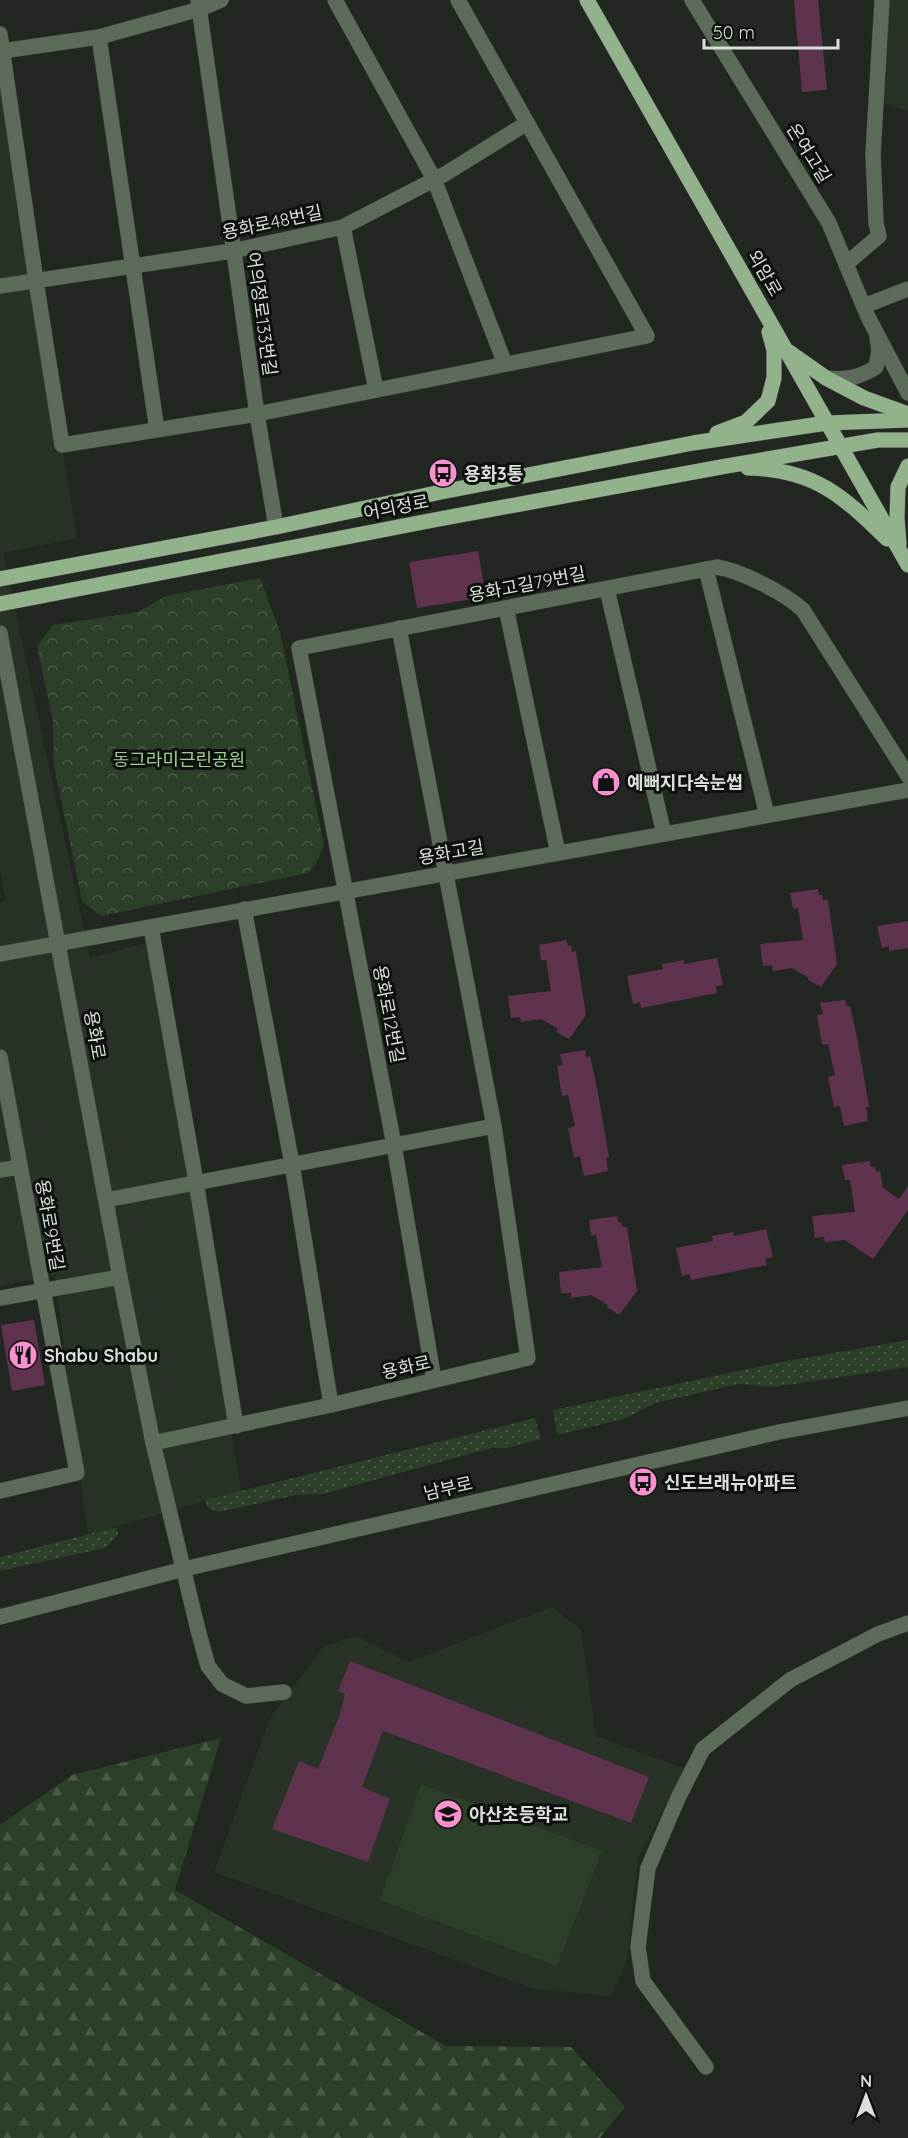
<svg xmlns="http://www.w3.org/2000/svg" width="908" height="2138" font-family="Quicksand,'Noto Sans KR',sans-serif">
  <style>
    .built { fill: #293227 }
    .grass { fill: url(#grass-dots) }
    .forest { fill: url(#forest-firs) }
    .park { fill: url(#park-crowns) }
    .pitch { fill: #2c3f28 }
    .building { fill: #5f324d }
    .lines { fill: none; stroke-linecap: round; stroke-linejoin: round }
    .minor-casing { stroke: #40453f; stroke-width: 16 }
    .major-casing { stroke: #40453f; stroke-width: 16 }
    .minor { stroke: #5d6c5a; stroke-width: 15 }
    .major { stroke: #92b28c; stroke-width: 15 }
    .labels { text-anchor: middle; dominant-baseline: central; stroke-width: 6; stroke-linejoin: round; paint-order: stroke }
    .street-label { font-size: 18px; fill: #dbdfdb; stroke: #0d100d }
    .poi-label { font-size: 18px; font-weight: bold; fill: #dbdfdb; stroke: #0d100d; text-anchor: start }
    .park-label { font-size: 18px; fill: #9cd192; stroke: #0d100d }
  </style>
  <defs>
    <pattern id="grass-dots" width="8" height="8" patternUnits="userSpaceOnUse" patternTransform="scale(1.5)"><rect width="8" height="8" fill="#2c3f28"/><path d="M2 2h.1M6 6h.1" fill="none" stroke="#4a5a47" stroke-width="1.8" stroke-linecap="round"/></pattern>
    <pattern id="forest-firs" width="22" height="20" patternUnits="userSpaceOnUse" patternTransform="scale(1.5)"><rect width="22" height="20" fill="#2c3f28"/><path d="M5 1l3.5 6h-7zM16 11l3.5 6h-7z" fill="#4a5a47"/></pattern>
    <pattern id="park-crowns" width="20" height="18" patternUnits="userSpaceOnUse" patternTransform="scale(1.5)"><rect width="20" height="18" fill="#2c3f28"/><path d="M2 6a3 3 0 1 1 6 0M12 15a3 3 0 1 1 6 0" fill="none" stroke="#4a5a47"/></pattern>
  </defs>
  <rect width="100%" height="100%" fill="#222821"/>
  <g class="built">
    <polygon points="888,0 908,0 908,111 882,103"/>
    <polygon points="0,75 77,538 3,553 90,958 147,943 241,1491 88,1534 55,1275 0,1286 0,902 6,900 0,872"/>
    <polygon points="552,1607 581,1630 596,1736 685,1769 638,1858 627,1961 610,1996 535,1989 214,1872 270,1718 324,1646 356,1636 408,1662"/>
  </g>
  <g class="grass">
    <polygon points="908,1340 908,1367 774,1387 739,1384 655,1403 624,1419 557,1435 553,1410 776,1363"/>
    <polygon points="535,1418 541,1439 507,1448 491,1448 323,1494 296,1495 219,1512 208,1508 205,1500"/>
    <polygon points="116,1527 118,1535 105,1548 0,1571 0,1557"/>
  </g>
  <polygon class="forest" points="221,1738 175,1890 446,2046 571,2047 625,2107 600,2138 0,2138 0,1825 72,1775"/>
  <polygon class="park" points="260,578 280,632 324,845 316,863 308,873 101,916 82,901 54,765 53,722 37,646 53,625 138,612 166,596"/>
  <polygon class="pitch" points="421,1784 602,1851 557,1966 380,1900"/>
  <g class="building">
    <polygon points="794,0 818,0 827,90 802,92"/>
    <polygon points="478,551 486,597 417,608 409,562"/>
    <polygon points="818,889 819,895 822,895 823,900 828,900 837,964 821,987 808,980 809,978 792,968 773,971 772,965 763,966 760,944 803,940 798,908 793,909 790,893"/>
    <polygon points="908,921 908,948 889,951 889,946 882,948 877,926"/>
    <polygon points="566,940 568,946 571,946 572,952 576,951 586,1015 569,1039 556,1032 558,1029 541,1019 521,1022 520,1017 511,1018 508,996 551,991 546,960 541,960 539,945"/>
    <polygon points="717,958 723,985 716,987 717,993 641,1008 640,1002 633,1004 627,976 663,969 662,964 684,960 684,964"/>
    <polygon points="845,1000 847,1006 850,1006 857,1037 869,1107 866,1107 868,1121 844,1126 840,1106 834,1107 828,1077 835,1075 828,1044 822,1045 817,1015 823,1014 820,1003"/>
    <polygon points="585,1050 586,1057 590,1056 597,1088 609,1157 606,1158 608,1171 584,1176 580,1156 574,1158 568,1128 575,1126 568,1095 562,1096 557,1066 563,1065 560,1054"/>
    <polygon points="870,1161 871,1167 875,1167 876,1172 880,1171 883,1188 899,1199 908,1186 908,1210 873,1259 845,1240 825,1242 824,1237 815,1238 812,1216 855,1212 850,1180 845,1180 842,1165"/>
    <polygon points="617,1216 618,1222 621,1222 622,1227 627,1227 637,1291 619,1315 607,1307 608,1305 591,1295 571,1298 571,1293 561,1293 559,1272 602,1267 596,1235 591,1236 589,1220"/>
    <polygon points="766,1229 773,1257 765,1259 767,1265 691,1280 689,1274 682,1276 676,1248 713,1241 712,1236 733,1232 734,1236"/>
    <polygon points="34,1320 45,1385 12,1391 1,1325"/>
    <polygon points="350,1661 649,1777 631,1823 383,1731 362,1787 390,1799 368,1862 272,1829 299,1761 318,1769 340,1714 345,1694 338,1691"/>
  </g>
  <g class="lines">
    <g class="minor-casing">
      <g id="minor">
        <polyline points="198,0 257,414 276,527"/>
        <polyline points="335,0 434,179 505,364"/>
        <polyline points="692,0 829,223 868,317 908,393"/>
        <polyline points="0,34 36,281 62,445 257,414 647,336 458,0"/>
        <polyline points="99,37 157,430"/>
        <polyline points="2,51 99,37 200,9 221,0"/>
        <polyline points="343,227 376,390"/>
        <polyline points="846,264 879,236 876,223 873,154 882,0"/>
        <polyline points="0,286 232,251 343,227 445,174 527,123"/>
        <polyline points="864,306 908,289"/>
        <path d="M 826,378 C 846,380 859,378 876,367 L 879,351 L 877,337"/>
        <polyline points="706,569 767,815"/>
        <polyline points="607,589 664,834"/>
        <polyline points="506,608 558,853"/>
        <polyline points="0,633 120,1277 153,1443 198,1630 208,1666 222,1684 246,1696 284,1692"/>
        <polyline points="244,909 292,1164 331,1405"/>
        <polyline points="151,927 196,1182 236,1426"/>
        <polyline points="0,954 908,790"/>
        <polyline points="0,1057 77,1473 0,1491"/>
        <polyline points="0,1170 20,1167"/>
        <polyline points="106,1200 494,1126"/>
        <polyline points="0,1298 120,1277"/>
        <path d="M 434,1380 L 394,1145 L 299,648 L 717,567 C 741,571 785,593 803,610 L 908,776"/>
        <polyline points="153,1443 331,1405 528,1358 494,1126 399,628"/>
        <polyline points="0,1617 184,1569 779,1432 908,1408"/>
        <polyline points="706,2067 643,1981 638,1947 648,1868 678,1798 703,1749 790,1680 878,1634 908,1623"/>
      </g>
    </g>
    <g class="major-casing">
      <g id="major">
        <polyline points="587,0 908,565"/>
        <polyline points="789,352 826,378 864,398 908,414"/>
        <polyline points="717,433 746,422 768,401 774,378 774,350 769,332"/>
        <path d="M 748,468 C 814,469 843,496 887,539"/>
        <polyline points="899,544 897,518 898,487 908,466"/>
        <polyline points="0,579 276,527 441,492 693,443 827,423 908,420"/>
        <polyline points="0,604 434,520 721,467 878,440 908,440"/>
      </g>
    </g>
    <use href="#minor" class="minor"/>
    <use href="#major" class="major"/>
  </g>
  <defs>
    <g id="bus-disc" transform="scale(1.5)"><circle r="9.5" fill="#f790ce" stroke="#0d100d"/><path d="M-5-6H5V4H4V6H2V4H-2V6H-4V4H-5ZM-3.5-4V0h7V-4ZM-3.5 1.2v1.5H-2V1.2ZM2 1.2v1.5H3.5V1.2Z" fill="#111"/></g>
    <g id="shop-disc" transform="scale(1.5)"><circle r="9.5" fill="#f790ce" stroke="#0d100d"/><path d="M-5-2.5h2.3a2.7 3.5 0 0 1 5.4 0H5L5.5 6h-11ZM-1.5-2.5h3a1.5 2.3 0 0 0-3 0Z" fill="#111"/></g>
    <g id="restaurant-disc" transform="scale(1.5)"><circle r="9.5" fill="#f790ce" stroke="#0d100d"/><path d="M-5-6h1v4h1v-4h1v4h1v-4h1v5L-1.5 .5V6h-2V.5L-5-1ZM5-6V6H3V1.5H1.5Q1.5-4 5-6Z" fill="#111"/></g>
    <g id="school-disc" transform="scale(1.5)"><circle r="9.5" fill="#f790ce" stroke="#0d100d"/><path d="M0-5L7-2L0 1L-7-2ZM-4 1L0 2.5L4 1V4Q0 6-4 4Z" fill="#111"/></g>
  </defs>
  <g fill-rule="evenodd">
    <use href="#bus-disc" x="443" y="473"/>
    <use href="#shop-disc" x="606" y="782"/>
    <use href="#restaurant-disc" x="23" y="1355"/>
    <use href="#bus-disc" x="643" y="1482"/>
    <use href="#school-disc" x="448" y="1814"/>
  </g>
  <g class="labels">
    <g class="street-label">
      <text transform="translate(809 153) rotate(58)">온여고길</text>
      <text transform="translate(272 222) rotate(-12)">용화로48번길</text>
      <text transform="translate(765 273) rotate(60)">외암로</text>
      <text transform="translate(262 314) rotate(82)">어의정로133번길</text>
      <text transform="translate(396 507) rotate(-11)">어의정로</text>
      <text transform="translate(527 584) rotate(-11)">용화고길79번길</text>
      <text transform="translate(451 852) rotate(-10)">용화고길</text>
      <text transform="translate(389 1014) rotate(79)">용화로12번길</text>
      <text transform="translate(95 1035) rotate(80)">용화로</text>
      <text transform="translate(50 1225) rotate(80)">용화로9번길</text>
      <text transform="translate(406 1367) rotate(-13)">용화로</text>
      <text transform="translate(448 1488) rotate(-13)">남부로</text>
    </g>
    <g class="poi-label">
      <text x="464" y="473">용화3통</text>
      <text x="627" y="782">예뻐지다속눈썹</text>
      <text x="44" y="1355">Shabu Shabu</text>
      <text x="664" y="1482">신도브래뉴아파트</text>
      <text x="469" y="1814">아산초등학교</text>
    </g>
    <g class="park-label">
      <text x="179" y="759">동그라미근린공원</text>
    </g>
  </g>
  <g transform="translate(866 2096)" stroke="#0d100d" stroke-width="4.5" paint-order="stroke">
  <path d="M0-4.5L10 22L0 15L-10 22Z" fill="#dbdfdb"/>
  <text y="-9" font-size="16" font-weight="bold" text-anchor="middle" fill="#dbdfdb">N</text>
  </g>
  <path d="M704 39v9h134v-9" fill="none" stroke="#dbdfdb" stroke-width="3"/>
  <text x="713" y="39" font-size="18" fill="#dbdfdb" stroke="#0d100d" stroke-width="4.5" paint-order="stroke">50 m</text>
</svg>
